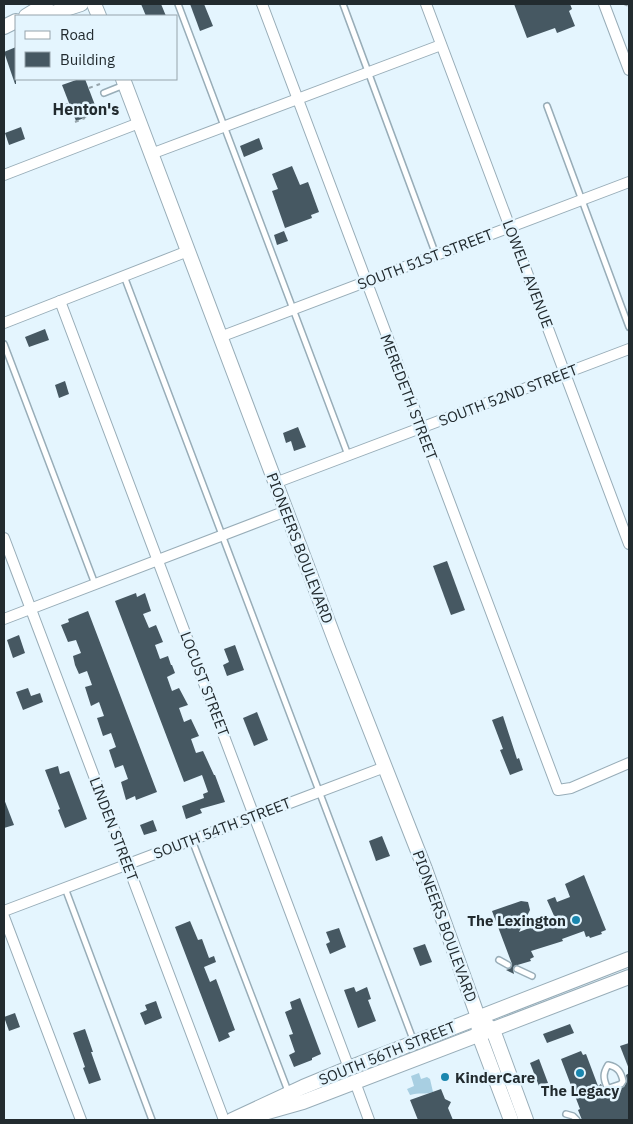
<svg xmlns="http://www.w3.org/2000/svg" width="633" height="1124" font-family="'IBM Plex Sans',sans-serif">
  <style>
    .green { fill: #a8cfe2 }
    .building { fill: #465862 }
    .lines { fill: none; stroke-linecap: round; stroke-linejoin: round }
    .service-casing { stroke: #98adb8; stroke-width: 8 }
    .minor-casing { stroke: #98adb8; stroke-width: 12 }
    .secondary-casing { stroke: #98adb8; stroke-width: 16 }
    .path { stroke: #98a6ad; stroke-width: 2; stroke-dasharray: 4 4; stroke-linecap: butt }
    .service { stroke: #fff; stroke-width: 5 }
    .minor { stroke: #fff; stroke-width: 10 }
    .secondary { stroke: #fff; stroke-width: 14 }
    .poi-dot { fill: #1a86ae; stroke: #e4f5fe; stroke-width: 2 }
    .labels { text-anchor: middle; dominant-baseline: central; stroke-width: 5; stroke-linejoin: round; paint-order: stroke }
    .street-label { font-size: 15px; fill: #222b2f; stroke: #e4f5fe }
    .poi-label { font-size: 15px; font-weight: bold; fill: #222b2f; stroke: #e4f5fe; text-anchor: end }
    .neighbourhood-label { font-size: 16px; font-weight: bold; fill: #222b2f; stroke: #e4f5fe }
  </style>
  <rect width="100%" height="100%" fill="#e4f5fe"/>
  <path class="green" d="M 419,1073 L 421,1079 L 427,1077 L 430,1079 L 433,1092 C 425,1095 419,1092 410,1095 L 407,1089 L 414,1086 L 411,1076 Z"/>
  <g class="building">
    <polygon points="141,4 161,4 166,16 146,16"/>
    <polygon points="190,4 204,4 213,26 200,31"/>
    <polygon points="514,4 570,4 572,9 569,11 575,26 557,33 555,28 527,38"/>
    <polygon points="16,47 16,84 15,84 4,52"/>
    <polygon points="79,79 85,79 98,113 76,121 62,85"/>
    <polygon points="21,127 25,139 9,145 5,133"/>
    <polygon points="259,138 263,149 244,157 240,146"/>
    <polygon points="292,166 300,185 308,182 319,212 311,215 312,218 285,228 272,191 278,189 272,174"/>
    <polygon points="284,231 288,241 277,245 274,235"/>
    <polygon points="45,329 49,340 29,347 25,337"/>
    <polygon points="65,381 69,394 59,398 55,385"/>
    <polygon points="298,427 306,447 294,451 291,441 286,443 283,433"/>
    <polygon points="447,561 465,610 451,615 433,566"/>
    <polygon points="136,593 137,597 145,593 151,611 143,614 149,628 156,625 163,642 155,645 160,659 168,656 171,665 172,665 175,673 167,677 172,691 179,688 188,705 179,708 184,722 191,719 199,736 191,739 196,753 203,751 214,775 215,775 225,802 200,809 202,813 186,819 182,806 204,798 203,794 208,792 202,775 184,782 115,601"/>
    <polygon points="88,611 157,792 136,800 135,796 126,800 121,782 128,779 123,765 115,768 109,750 116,747 111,733 103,736 97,718 104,716 99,702 91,706 85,687 92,685 87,671 79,674 75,665 73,656 81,653 76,640 68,642 61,625 69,622 68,619"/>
    <polygon points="19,635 25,653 13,658 7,640"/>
    <polygon points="235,645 244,670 227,676 223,665 229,662 224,649"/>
    <polygon points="28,688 31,696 40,693 43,702 23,710 16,692"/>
    <polygon points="257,712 268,740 254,746 243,718"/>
    <polygon points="503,716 517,759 519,758 523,770 510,775 500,750 503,749 492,720"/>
    <polygon points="58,766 60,774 69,771 87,819 65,828 58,810 60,809 45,770"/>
    <polygon points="4,799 14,825 4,828"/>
    <polygon points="153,820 157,831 144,835 140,825"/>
    <polygon points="382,836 390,856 376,861 369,841"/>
    <polygon points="584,875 606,930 601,932 602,934 590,938 589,936 586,937 584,931 562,939 563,941 531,951 534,957 530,959 531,961 514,966 513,969 514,974 506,970 511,968 512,964 492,911 521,901 528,902 530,910 519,932 555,918 547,900 555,897 557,902 570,897 565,884"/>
    <polygon points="190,921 198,940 202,939 209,958 214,956 216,962 204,967 210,982 216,979 235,1030 228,1033 230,1037 219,1042 175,927"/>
    <polygon points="339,928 346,947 330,954 326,944 330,942 326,932"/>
    <polygon points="425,944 432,962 420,966 413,948"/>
    <polygon points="354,987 356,992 367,987 371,999 368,1000 376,1021 358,1028 344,990"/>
    <polygon points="300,998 321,1054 312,1058 312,1060 294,1067 289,1055 295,1052 289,1035 293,1034 285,1012 292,1009 290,1002"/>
    <polygon points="156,1001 162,1018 145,1025 140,1013 147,1010 145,1005"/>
    <polygon points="15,1013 20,1027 9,1031 4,1017"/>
    <polygon points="570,1024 574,1033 547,1043 543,1034"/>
    <polygon points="85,1029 93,1052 91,1052 101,1080 89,1084 83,1068 85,1067 73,1033"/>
    <polygon points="629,1043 629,1069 620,1046"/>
    <polygon points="581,1051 583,1055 586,1054 598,1086 601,1084 603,1089 607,1092 624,1087 627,1081 626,1075 629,1073 629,1120 582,1120 578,1110 580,1109 561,1059"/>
    <polygon points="539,1059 548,1083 539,1086 530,1063"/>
    <polygon points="441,1089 445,1099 451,1102 448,1108 453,1120 418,1120 410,1100"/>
  </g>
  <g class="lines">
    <g class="service-casing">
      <g id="service">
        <polyline points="178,4 348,455"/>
        <polyline points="343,4 436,255"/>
        <polyline points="104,93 124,85"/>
        <polyline points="547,106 629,327"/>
        <polyline points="124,276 414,1042"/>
        <polyline points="4,344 95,584"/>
        <polyline points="192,840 288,1091"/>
        <polyline points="65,888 152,1120"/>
        <polyline points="499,960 508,965"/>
        <polyline points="517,969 532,976"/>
        <path d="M 608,1065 C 618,1067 621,1072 623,1081 L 621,1084 L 609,1088 L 607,1087 C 603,1078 603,1073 608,1065 Z"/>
        <polyline points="566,1114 573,1116 577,1120"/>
      </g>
    </g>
    <g class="minor-casing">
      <g id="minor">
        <polyline points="262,4 558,790 571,788 629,763"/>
        <polyline points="426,4 629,544"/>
        <polyline points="604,4 629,70"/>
        <polyline points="151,154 441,45"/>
        <polyline points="4,175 139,123"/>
        <polyline points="60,301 349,1068"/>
        <polyline points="4,323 188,251"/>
        <polyline points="220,337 629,182"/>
        <polyline points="275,483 629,349"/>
        <polyline points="4,538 224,1120"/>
        <polyline points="4,619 286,511"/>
        <polyline points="4,911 385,767"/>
        <polyline points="4,917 81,1120"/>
        <polyline points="355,1082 369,1120"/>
      </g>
    </g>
    <g class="secondary-casing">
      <g id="secondary">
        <polyline points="94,4 99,16"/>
        <polyline points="26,16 46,4"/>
        <polyline points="44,16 81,4"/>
        <polyline points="4,27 16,21"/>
        <polyline points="123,79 338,648 425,869 478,1017 479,1035 511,1120"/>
        <polyline points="486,1024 493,1030 526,1120"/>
        <polyline points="257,1115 303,1102 629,977"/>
        <polyline points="232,1120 303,1087 349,1068 629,959"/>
      </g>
    </g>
    <g class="path">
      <polyline points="624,4 629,6"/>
      <polyline points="89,88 100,84"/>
      <polyline points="57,108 68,104"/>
      <polyline points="75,122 85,118"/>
    </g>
    <use href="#service" class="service"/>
    <use href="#minor" class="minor"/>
    <use href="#secondary" class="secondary"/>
  </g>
  <g class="poi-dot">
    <circle cx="576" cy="920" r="5"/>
    <circle cx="580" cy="1073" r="5"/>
    <circle cx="445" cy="1077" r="5"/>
  </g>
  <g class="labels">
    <g class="street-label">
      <text transform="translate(425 259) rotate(-21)">SOUTH 51ST STREET</text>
      <text transform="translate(528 274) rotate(69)">LOWELL AVENUE</text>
      <text transform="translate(508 395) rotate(-21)">SOUTH 52ND STREET</text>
      <text transform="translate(409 397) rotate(69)">MEREDETH STREET</text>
      <text transform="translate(300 548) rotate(69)">PIONEERS BOULEVARD</text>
      <text transform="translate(205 684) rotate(69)">LOCUST STREET</text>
      <text transform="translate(222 828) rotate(-21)">SOUTH 54TH STREET</text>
      <text transform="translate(114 829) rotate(69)">LINDEN STREET</text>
      <text transform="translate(445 926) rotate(70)">PIONEERS BOULEVARD</text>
      <text transform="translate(387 1053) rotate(-22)">SOUTH 56TH STREET</text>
    </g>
    <g class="poi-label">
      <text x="566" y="920">The Lexington</text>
      <text x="455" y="1077" text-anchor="start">KinderCare</text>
      <text x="580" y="1090" text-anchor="middle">The Legacy</text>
    </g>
    <g class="neighbourhood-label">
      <text x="86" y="109">Henton's</text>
    </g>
  </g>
  <rect width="633" height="1124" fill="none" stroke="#222b2f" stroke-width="10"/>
  <rect x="15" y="15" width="162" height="65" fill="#e4f5fe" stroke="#96a4ab"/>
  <rect x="25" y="31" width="25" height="8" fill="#ffffff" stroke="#96a4ab"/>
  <text x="60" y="40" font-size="15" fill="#222b2f">Road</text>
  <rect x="25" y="52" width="25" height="15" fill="#465862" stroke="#96a4ab"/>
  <text x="60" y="65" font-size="15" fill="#222b2f">Building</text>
</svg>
